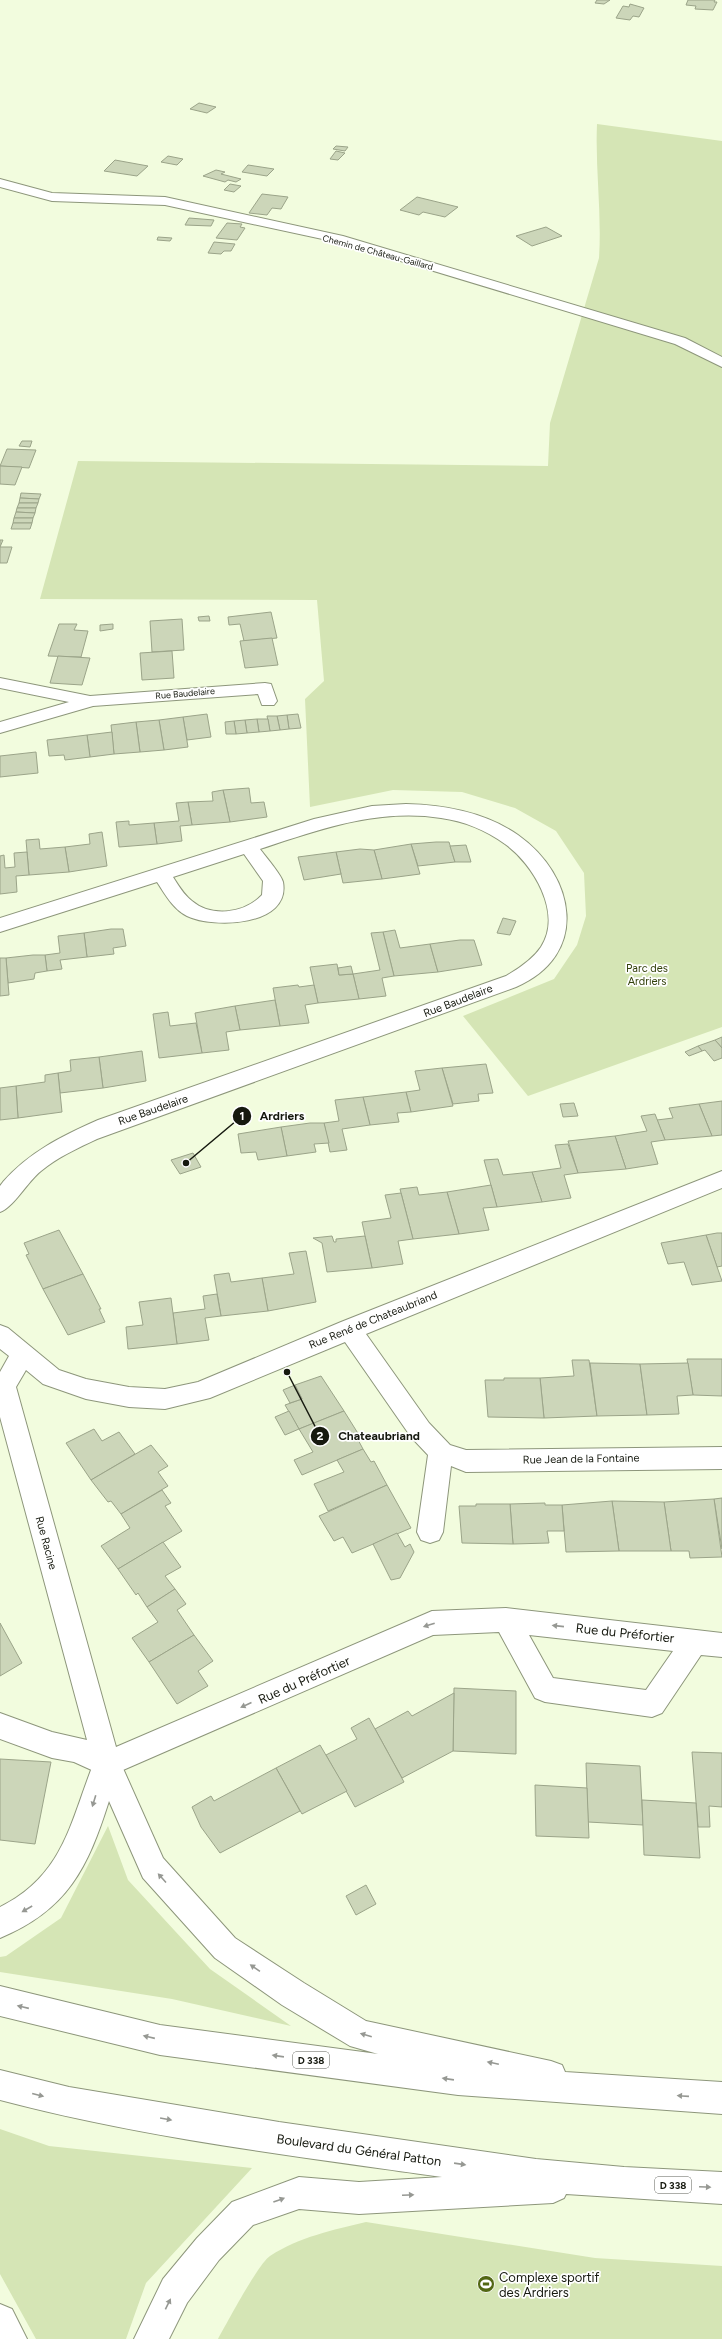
<svg xmlns="http://www.w3.org/2000/svg" width="722" height="2339" font-family="Figtree,sans-serif">
  <style>
    .green { fill: #d5e5b5 }
    .building { fill: #ccd6b9; stroke: #9ba489 }
    .lines { fill: none; stroke-linecap: round; stroke-linejoin: round }
    .minor-casing { stroke: #8d967b; stroke-width: 2 }
    .trunk-casing { stroke: #8d967b; stroke-width: 2 }
    .minor { fill: #fff; fill-rule: evenodd }
    .trunk { fill: #fff; fill-rule: evenodd }
    .oneway { fill: #969893 }
    .labels { text-anchor: middle; dominant-baseline: central; stroke-width: 3.5; stroke-linejoin: round; paint-order: stroke }
    .far-street-label { font-size: 9px; fill: #16190f; stroke: #fff }
    .shield { fill: #fff; stroke: #5c5e57; stroke-width: 1 }
    .shield-label { font-size: 10px; font-weight: bold; fill: #16190f }
    .park-label { font-size: 11px; fill: #33410b; stroke: #fff }
    .street-label { font-size: 11px; fill: #16190f; stroke: #fff }
    .near-street-label { font-size: 13px; fill: #16190f; stroke: #fff }
    .near-poi-label { font-size: 13px; fill: #16190f; stroke: #fff; text-anchor: start }
    .leader { fill: none; stroke: #16190f; stroke-width: 1.5 }
    .callout-dot { fill: #16190f; stroke: #fff; stroke-width: 1.5 }
    .mark-label { font-size: 12px; text-anchor: middle; font-weight: bold; fill: #fff }
    .callout-label { font-size: 12px; text-anchor: middle; font-weight: bold; fill: #16190f; stroke: #fff; stroke-width: 3.5; stroke-linejoin: round; paint-order: stroke }
  </style>
  <rect width="100%" height="100%" fill="#f2fcde"/>
  <g class="green">
    <path d="M 597,124 L 722,141 L 722,1027 L 528,1096 L 463,1016 L 554,979 L 577,945 L 586,916 L 584,873 L 556,831 L 515,808 L 462,792 L 393,790 L 310,807 L 305,699 L 324,681 L 317,600 L 40,599 L 78,461 L 548,466 L 550,423 L 599,258 C 602,213 595,168 597,124 Z"/>
    <polygon points="108,1826 128,1880 210,1969 291,2026 172,1999 0,1972 0,1957 6,1956 61,1918"/>
    <polygon points="0,2129 49,2146 252,2168 146,2283 126,2339 36,2339 0,2274"/>
    <path d="M 366,2222 L 595,2258 L 722,2266 L 722,2339 L 218,2339 C 227,2323 258,2264 270,2256 C 299,2237 333,2230 366,2222 Z"/>
  </g>
  <g class="building">
    <polygon points="597,0 610,0 604,4 595,3"/>
    <polygon points="688,0 715,0 714,2 717,2 713,10 695,9 696,6 686,5"/>
    <polygon points="630,4 644,8 639,17 633,16 630,20 616,18 623,6 629,7"/>
    <polygon points="199,103 216,107 207,113 190,109"/>
    <polygon points="336,146 348,147 345,151 333,149"/>
    <polygon points="336,151 345,153 338,160 330,159"/>
    <polygon points="168,156 183,159 177,165 161,162"/>
    <polygon points="115,160 148,166 137,176 104,171"/>
    <polygon points="248,165 274,169 267,176 242,172"/>
    <polygon points="216,170 225,172 221,174 241,179 236,182 228,180 225,182 203,176"/>
    <polygon points="230,184 241,186 234,192 224,190"/>
    <polygon points="262,194 288,197 281,209 272,208 267,215 249,213"/>
    <polygon points="417,197 458,207 445,217 423,212 419,215 400,210"/>
    <polygon points="189,218 214,220 211,226 185,225"/>
    <polygon points="227,223 242,224 240,227 245,228 237,240 216,238"/>
    <polygon points="546,227 562,236 532,246 516,236"/>
    <polygon points="158,237 172,238 170,241 157,240"/>
    <polygon points="214,242 235,244 231,251 224,251 221,254 208,253"/>
    <polygon points="22,441 32,441 30,447 19,446"/>
    <polygon points="7,449 36,450 29,468 0,466"/>
    <polygon points="0,466 22,467 15,485 0,484"/>
    <polygon points="21,493 41,494 39,499 20,498"/>
    <polygon points="20,498 39,499 38,503 19,503"/>
    <polygon points="19,503 38,503 36,508 17,508"/>
    <polygon points="17,508 36,508 35,513 16,512"/>
    <polygon points="16,512 35,513 33,518 14,518"/>
    <polygon points="14,518 33,518 32,523 13,523"/>
    <polygon points="13,523 32,523 30,529 11,529"/>
    <polygon points="0,540 3,540 0,547 12,547 7,563 0,563"/>
    <polygon points="271,612 277,638 244,641 240,624 229,625 228,617"/>
    <polygon points="209,616 210,621 199,621 198,617"/>
    <polygon points="182,619 184,650 152,652 150,621"/>
    <polygon points="59,624 77,624 74,630 88,631 81,657 48,656"/>
    <polygon points="113,624 113,629 100,631 100,625"/>
    <polygon points="272,638 278,665 245,668 240,641"/>
    <polygon points="172,651 174,678 142,680 140,653"/>
    <polygon points="58,656 90,658 82,685 50,683"/>
    <polygon points="207,714 211,737 187,740 183,717"/>
    <polygon points="298,714 301,728 289,729 287,715"/>
    <polygon points="287,715 289,729 280,730 277,716"/>
    <polygon points="267,716 277,716 280,730 270,731"/>
    <polygon points="183,717 188,747 164,750 159,720"/>
    <polygon points="257,719 268,719 270,731 259,732"/>
    <polygon points="257,719 259,732 247,733 245,720"/>
    <polygon points="159,720 164,750 140,752 136,722"/>
    <polygon points="245,720 247,733 236,734 234,721"/>
    <polygon points="234,721 236,734 226,734 225,722"/>
    <polygon points="136,722 140,752 114,754 111,725"/>
    <polygon points="112,732 114,754 90,757 87,735"/>
    <polygon points="87,735 90,757 65,760 64,755 49,756 47,740"/>
    <polygon points="36,752 38,773 0,777 0,756"/>
    <polygon points="249,788 251,803 264,802 267,817 230,822 223,790"/>
    <polygon points="223,790 230,822 192,825 188,802 213,801 212,792"/>
    <polygon points="188,802 192,825 180,826 182,841 157,844 154,823 179,821 176,803"/>
    <polygon points="129,821 129,825 154,823 157,844 119,847 116,822"/>
    <polygon points="102,832 107,866 69,872 65,847 90,844 89,834"/>
    <polygon points="39,839 40,849 65,847 69,872 29,875 26,840"/>
    <polygon points="436,842 449,842 455,862 418,866 411,844"/>
    <polygon points="411,844 420,874 382,879 374,850"/>
    <polygon points="466,845 471,862 455,862 450,846"/>
    <polygon points="360,849 374,850 382,879 343,883 336,852"/>
    <polygon points="27,852 29,875 16,876 17,892 0,894 0,856 4,855 5,868 15,867 14,853"/>
    <polygon points="336,852 341,874 304,880 298,857"/>
    <polygon points="503,918 516,921 510,935 497,933"/>
    <polygon points="111,929 123,929 126,946 113,948 114,954 87,957 84,933"/>
    <polygon points="395,930 400,948 430,944 438,972 394,976 383,932"/>
    <polygon points="383,932 394,976 382,978 386,996 359,999 353,974 380,970 371,933"/>
    <polygon points="84,933 87,957 60,960 62,969 47,971 45,955 60,953 58,936"/>
    <polygon points="460,940 474,940 482,965 438,972 430,944"/>
    <polygon points="33,955 45,955 47,971 35,973 34,979 8,983 6,958"/>
    <polygon points="0,958 6,958 9,995 0,996"/>
    <polygon points="337,964 339,975 353,974 359,999 318,1003 310,967"/>
    <polygon points="351,966 353,974 339,975 338,968"/>
    <polygon points="298,985 299,987 314,985 318,1003 305,1005 309,1023 280,1026 273,988"/>
    <polygon points="275,1000 280,1026 240,1030 235,1006"/>
    <polygon points="235,1006 240,1030 226,1032 229,1050 202,1053 195,1013"/>
    <polygon points="168,1012 170,1026 196,1023 202,1053 159,1058 153,1014"/>
    <polygon points="722,1037 722,1048 715,1040"/>
    <polygon points="715,1040 722,1048 722,1058 714,1061 705,1050 702,1051 698,1046"/>
    <polygon points="698,1046 702,1051 689,1056 685,1052"/>
    <polygon points="142,1051 146,1081 103,1088 99,1057"/>
    <polygon points="99,1057 103,1088 60,1093 58,1073 71,1071 70,1060"/>
    <polygon points="486,1064 493,1093 478,1094 479,1101 453,1104 442,1068"/>
    <polygon points="442,1068 453,1106 411,1112 406,1092 420,1090 415,1071"/>
    <polygon points="58,1073 62,1112 18,1118 16,1086 45,1082 45,1075"/>
    <polygon points="16,1086 18,1118 0,1120 0,1088"/>
    <polygon points="406,1092 411,1112 397,1113 399,1122 370,1125 363,1097"/>
    <polygon points="363,1097 370,1125 342,1129 347,1150 330,1152 324,1123 339,1121 335,1100"/>
    <polygon points="722,1101 722,1135 712,1136 699,1104"/>
    <polygon points="574,1103 578,1116 563,1117 560,1104"/>
    <polygon points="699,1104 712,1136 665,1140 657,1120 673,1118 669,1108"/>
    <polygon points="655,1114 665,1140 651,1142 658,1164 626,1169 615,1136 647,1131 641,1116"/>
    <polygon points="310,1123 324,1123 329,1143 314,1144 316,1152 287,1156 281,1127"/>
    <polygon points="281,1127 287,1156 258,1160 256,1152 241,1153 238,1134"/>
    <polygon points="615,1136 626,1169 578,1173 568,1141"/>
    <polygon points="568,1144 578,1173 564,1175 571,1198 542,1202 532,1172 561,1168 555,1145"/>
    <polygon points="193,1153 201,1167 180,1174 171,1160"/>
    <polygon points="498,1159 503,1175 532,1172 542,1202 497,1207 484,1160"/>
    <polygon points="491,1185 497,1207 483,1208 489,1230 459,1234 447,1192"/>
    <polygon points="417,1187 419,1195 447,1192 459,1234 413,1239 400,1189"/>
    <polygon points="401,1193 413,1239 398,1241 403,1264 372,1268 362,1222 391,1218 385,1195"/>
    <polygon points="59,1230 83,1274 43,1289 26,1255 29,1254 24,1243"/>
    <polygon points="717,1233 722,1233 722,1266 717,1267 706,1235"/>
    <polygon points="706,1235 722,1281 692,1285 684,1262 668,1264 661,1243"/>
    <polygon points="332,1236 334,1242 336,1242 336,1239 365,1236 372,1268 327,1272 322,1243 313,1238"/>
    <polygon points="306,1251 316,1302 268,1311 262,1278 294,1274 289,1253"/>
    <polygon points="229,1273 231,1282 262,1278 268,1311 221,1316 214,1275"/>
    <polygon points="83,1274 101,1309 99,1309 105,1322 68,1335 43,1289"/>
    <polygon points="217,1294 221,1316 205,1318 209,1340 177,1344 173,1313 205,1309 203,1296"/>
    <polygon points="171,1298 177,1344 128,1349 126,1327 143,1325 139,1302"/>
    <polygon points="687,1359 722,1359 722,1396 693,1395"/>
    <polygon points="572,1360 589,1360 597,1416 544,1418 540,1378 574,1376"/>
    <polygon points="590,1363 640,1364 647,1415 597,1416"/>
    <polygon points="688,1363 693,1395 677,1396 679,1414 647,1415 640,1364"/>
    <polygon points="321,1376 344,1411 299,1429 285,1405 302,1399 295,1385"/>
    <polygon points="504,1378 540,1378 544,1418 488,1417 485,1380 504,1380"/>
    <polygon points="295,1385 302,1399 290,1403 283,1390"/>
    <polygon points="289,1411 299,1429 285,1435 275,1417"/>
    <polygon points="344,1411 359,1435 356,1436 363,1449 302,1475 294,1460 313,1452 299,1429"/>
    <polygon points="94,1429 102,1441 119,1432 135,1454 91,1480 66,1443"/>
    <polygon points="151,1445 168,1466 158,1472 168,1486 121,1514 111,1501 108,1502 91,1480"/>
    <polygon points="363,1449 371,1462 374,1461 387,1485 328,1511 314,1484 344,1472 337,1460"/>
    <polygon points="387,1485 411,1528 352,1553 343,1537 334,1541 319,1516"/>
    <polygon points="162,1490 171,1503 165,1506 182,1531 118,1569 101,1546 130,1528 121,1514"/>
    <polygon points="722,1498 722,1549 714,1499"/>
    <polygon points="714,1499 722,1557 690,1558 689,1551 671,1551 664,1502"/>
    <polygon points="612,1501 664,1502 671,1551 619,1551"/>
    <polygon points="612,1501 619,1551 566,1552 562,1505"/>
    <polygon points="545,1503 545,1505 562,1505 564,1531 547,1531 549,1543 513,1544 510,1504"/>
    <polygon points="476,1504 510,1504 513,1544 462,1543 459,1506 476,1506"/>
    <polygon points="397,1533 405,1547 410,1544 414,1552 400,1578 391,1580 373,1544"/>
    <polygon points="163,1542 181,1567 165,1576 175,1589 147,1607 138,1593 136,1595 118,1569"/>
    <polygon points="175,1589 186,1604 177,1610 194,1635 149,1662 132,1638 158,1622 147,1607"/>
    <polygon points="0,1623 22,1663 0,1676"/>
    <polygon points="194,1635 213,1661 198,1671 208,1686 177,1704 149,1662"/>
    <polygon points="454,1688 516,1691 516,1754 453,1751"/>
    <polygon points="454,1693 453,1751 402,1778 375,1729 408,1711 412,1716"/>
    <polygon points="369,1718 404,1782 355,1807 326,1755 357,1739 351,1728"/>
    <polygon points="320,1745 347,1791 302,1814 276,1768"/>
    <polygon points="692,1752 722,1753 722,1807 709,1806 710,1827 698,1827"/>
    <polygon points="0,1759 51,1762 35,1844 0,1840"/>
    <polygon points="586,1763 640,1766 643,1825 588,1822"/>
    <polygon points="276,1768 300,1811 220,1853 201,1827 192,1807 211,1796 214,1801"/>
    <polygon points="535,1785 587,1788 589,1838 536,1836"/>
    <polygon points="642,1800 696,1803 700,1858 644,1855"/>
    <polygon points="366,1885 376,1904 356,1915 346,1896"/>
  </g>
  <g class="lines">
    <g class="minor-casing">
      <g id="minor">
        <polygon points="0,179 52,193 165,197 343,236 685,338 722,357 722,367 675,344 341,243 165,205 52,201 0,187"/>
        <polygon points="0,678 90,696 265,683 271,684 277,701 274,705 262,705 258,694 93,706 0,733 0,722 69,702 0,688"/>
        <path d="M 406,804 C 445,805 485,812 518,835 C 576,876 590,955 516,987 L 97,1139 C 78,1148 58,1157 41,1171 C 28,1181 13,1208 0,1212 L 0,1186 L 3,1182 C 29,1152 62,1136 98,1120 L 506,976 C 518,969 533,959 541,947 C 563,913 533,864 505,844 C 486,830 463,821 441,818 C 378,808 318,830 260,849 C 265,856 281,874 283,882 C 291,926 214,929 187,916 C 173,909 165,894 157,882 L 0,932 L 0,918 L 314,819 L 372,806 ZM 244,854 L 263,881 L 262,895 C 245,913 212,918 192,901 C 184,895 178,885 173,877 Z"/>
        <path d="M 722,1171 L 722,1188 L 366,1334 L 429,1423 L 450,1445 L 466,1450 L 722,1447 L 722,1469 L 466,1472 L 451,1466 L 443,1532 L 439,1540 L 430,1543 L 421,1540 L 417,1532 L 428,1455 L 411,1437 L 345,1342 L 210,1398 L 165,1409 L 129,1407 L 86,1399 L 43,1384 L 26,1370 L 16,1387 L 116,1747 L 432,1611 L 506,1608 L 722,1633 L 722,1657 L 701,1655 L 662,1713 L 652,1717 L 545,1702 L 535,1698 L 499,1632 L 433,1635 L 107,1777 L 74,1762 L 52,1758 L 0,1739 L 0,1713 L 52,1732 L 87,1740 L 0,1417 L 0,1372 L 9,1356 L 0,1349 L 0,1325 L 8,1328 L 59,1370 L 86,1379 L 129,1387 L 165,1389 L 198,1382 L 341,1322 ZM 529,1635 L 673,1651 L 646,1690 L 553,1678 Z"/>
      </g>
    </g>
    <g class="trunk-casing">
      <g id="trunk">
        <path d="M 107,1751 L 117,1755 L 163,1858 L 235,1938 L 304,1983 L 366,2021 L 551,2061 L 562,2065 L 565,2072 L 722,2082 L 722,2114 L 458,2095 L 160,2055 L 0,2016 L 0,1986 L 160,2025 L 378,2054 L 350,2046 L 282,2005 L 215,1958 L 143,1878 L 109,1801 C 88,1867 68,1910 0,1938 L 0,1907 C 67,1874 71,1816 97,1755 Z"/>
        <path d="M 0,2070 L 69,2087 L 279,2122 L 536,2159 L 624,2167 L 722,2172 L 722,2204 L 566,2194 L 564,2198 L 553,2203 L 359,2214 L 299,2209 L 253,2225 L 219,2260 L 187,2303 L 169,2339 L 134,2339 L 163,2279 L 197,2238 L 232,2202 L 299,2177 L 359,2182 L 442,2177 C 294,2156 144,2138 0,2100 Z"/>
        <polygon points="0,2304 12,2309 27,2339 0,2339"/>
      </g>
    </g>
    <use href="#minor" class="minor"/>
    <use href="#trunk" class="trunk"/>
  </g>
  <defs><path id="oneway-solid" d="M-6-.8H1V-3.2L6.5 0L1 3.2V.8H-6Z"/></defs>
  <g class="oneway">
    <use href="#oneway-solid" transform="translate(429 1625) rotate(162)"/>
    <use href="#oneway-solid" transform="translate(558 1626) rotate(-174)"/>
    <use href="#oneway-solid" transform="translate(246 1705) rotate(156)"/>
    <use href="#oneway-solid" transform="translate(94 1801) rotate(107)"/>
    <use href="#oneway-solid" transform="translate(162 1878) rotate(-132)"/>
    <use href="#oneway-solid" transform="translate(27 1909) rotate(150)"/>
    <use href="#oneway-solid" transform="translate(255 1968) rotate(-146)"/>
    <use href="#oneway-solid" transform="translate(23 2007) rotate(-167)"/>
    <use href="#oneway-solid" transform="translate(366 2035) rotate(-164)"/>
    <use href="#oneway-solid" transform="translate(149 2037) rotate(-167)"/>
    <use href="#oneway-solid" transform="translate(278 2056) rotate(-172)"/>
    <use href="#oneway-solid" transform="translate(493 2063) rotate(-168)"/>
    <use href="#oneway-solid" transform="translate(448 2079) rotate(-172)"/>
    <use href="#oneway-solid" transform="translate(38 2095) rotate(14)"/>
    <use href="#oneway-solid" transform="translate(683 2096) rotate(-176)"/>
    <use href="#oneway-solid" transform="translate(166 2119) rotate(10)"/>
    <use href="#oneway-solid" transform="translate(460 2164) rotate(8)"/>
    <use href="#oneway-solid" transform="translate(705 2187) rotate(3)"/>
    <use href="#oneway-solid" transform="translate(408 2195) rotate(-3)"/>
    <use href="#oneway-solid" transform="translate(279 2200) rotate(-20)"/>
    <use href="#oneway-solid" transform="translate(168 2304) rotate(-64)"/>
  </g>
  <defs>
    <g id="stadium-disc" transform="scale(0.9)"><circle r="9.5" fill="#526714" stroke="#fff"/><path d="M0-5a6.5 5 0 1 0 0 10a6.5 5 0 1 0 0-10ZM-3.5-1.8h7v3.6h-7Z" fill="#fff"/></g>
  </defs>
  <g fill-rule="evenodd">
    <use href="#stadium-disc" x="486" y="2284"/>
  </g>
  <g class="labels">
    <g class="far-street-label">
      <text transform="translate(378 252) rotate(15)">Chemin de Château-Gaillard</text>
      <text transform="translate(185 693) rotate(-5)">Rue Baudelaire</text>
    </g>
    <g class="shield">
      <rect x="293" y="2052" width="36" height="16" rx="3"/>
      <rect x="655" y="2177" width="36" height="16" rx="3"/>
    </g>
    <g class="shield-label">
      <text x="311" y="2060">D 338</text>
      <text x="673" y="2185">D 338</text>
    </g>
    <g class="park-label">
      <text x="647" y="968">Parc des<tspan x="647" dy="13">Ardriers</tspan></text>
    </g>
    <g class="street-label">
      <text transform="translate(458 1001) rotate(-21)">Rue Baudelaire</text>
      <text transform="translate(153 1110) rotate(-19)">Rue Baudelaire</text>
      <text transform="translate(373 1320) rotate(-22)">Rue René de Chateaubriand</text>
      <text transform="translate(581 1459) rotate(-1)">Rue Jean de la Fontaine</text>
      <text transform="translate(46 1543) rotate(75)">Rue Racine</text>
    </g>
    <g class="near-street-label">
      <text transform="translate(625 1633) rotate(6)">Rue du Préfortier</text>
      <text transform="translate(304 1680) rotate(-24)">Rue du Préfortier</text>
      <text transform="translate(359 2150) rotate(8)">Boulevard du Général Patton</text>
    </g>
    <g class="near-poi-label">
      <text x="499" y="2277">Complexe sportif<tspan x="499" dy="15">des Ardriers</tspan></text>
    </g>
  </g>
  <path class="leader" d="M186 1163L242 1116M287 1372L320 1436"/>
  <g class="callout-dot">
    <circle cx="186" cy="1163" r="4"/>
    <circle cx="287" cy="1372" r="4"/>
    <circle cx="242" cy="1116" r="10"/>
    <circle cx="320" cy="1436" r="10"/>
  </g>
  <g class="mark-label">
    <text x="242" y="1120">1</text>
    <text x="320" y="1440">2</text>
  </g>
  <g class="callout-label">
    <text x="282" y="1120">Ardriers</text>
    <text x="379" y="1440">Chateaubriand</text>
  </g>
</svg>
